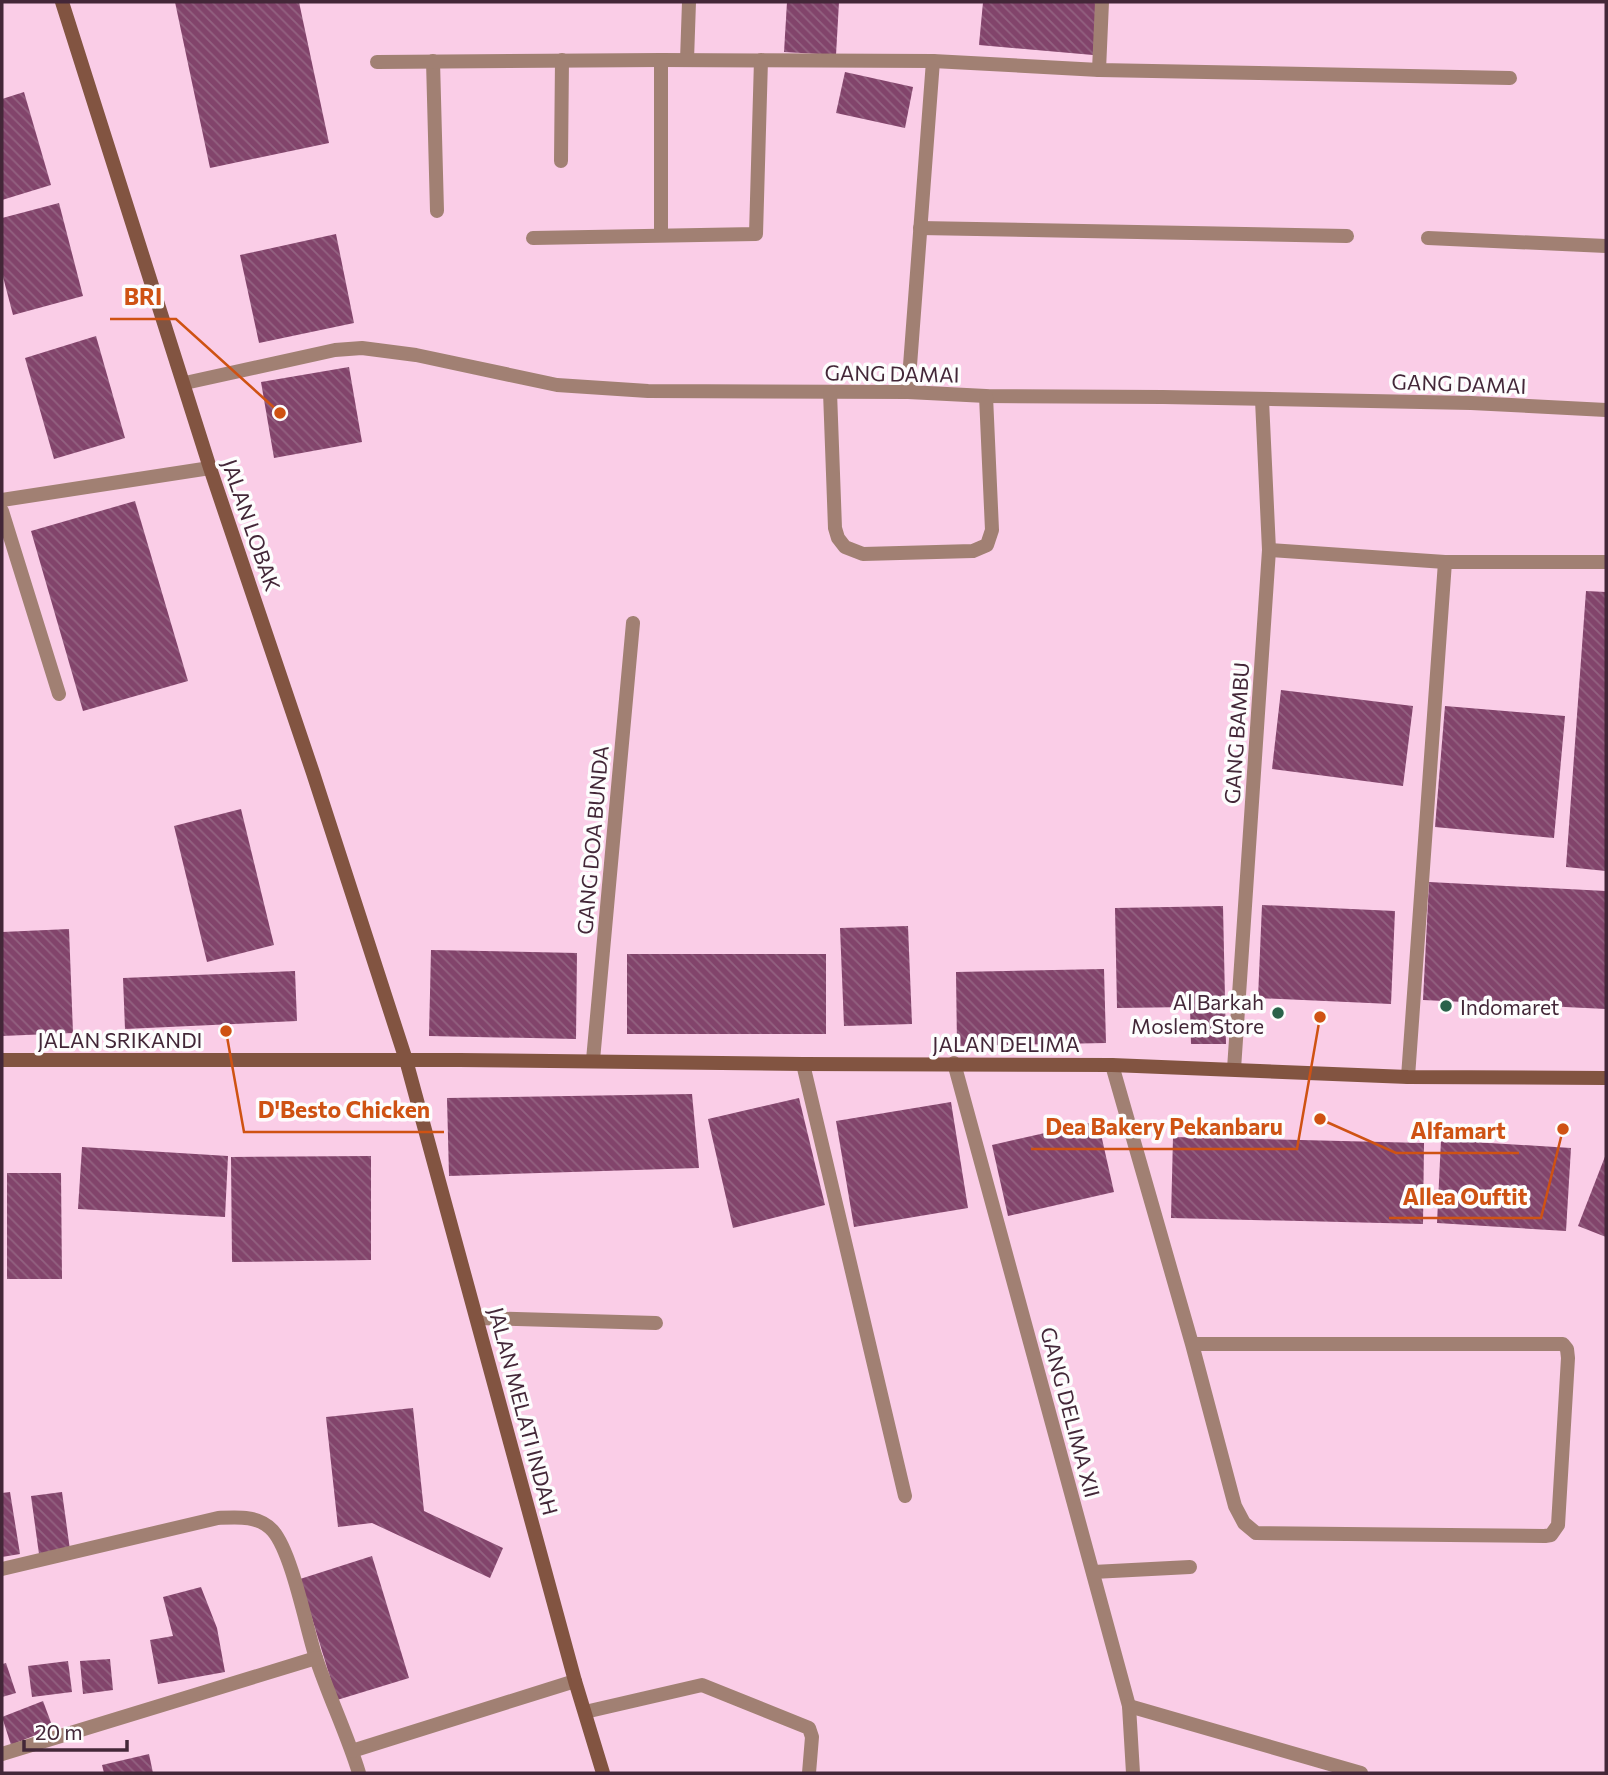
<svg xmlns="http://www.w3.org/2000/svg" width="1608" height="1775" font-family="Commissioner,sans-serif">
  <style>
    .building { fill: url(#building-back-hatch) }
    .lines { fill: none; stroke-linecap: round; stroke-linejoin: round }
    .lane { stroke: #a18073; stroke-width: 14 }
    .street { stroke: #a18073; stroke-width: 14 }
    .secondary { stroke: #825441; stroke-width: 14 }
    .poi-dot { fill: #2a624a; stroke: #fdfdfd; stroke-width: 2.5 }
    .labels { text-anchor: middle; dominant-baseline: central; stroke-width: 7; stroke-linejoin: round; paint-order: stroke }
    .street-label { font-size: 21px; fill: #432738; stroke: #fdfdfd }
    .poi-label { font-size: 21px; fill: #432738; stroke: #fdfdfd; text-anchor: end }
    .leader { fill: none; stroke: #cf5213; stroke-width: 2.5 }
    .callout-dot { fill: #cf5213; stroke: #fdfdfd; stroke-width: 2.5 }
    .callout-label { font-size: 23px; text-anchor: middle; font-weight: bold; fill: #cf5213; stroke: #fdfdfd; stroke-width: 7; stroke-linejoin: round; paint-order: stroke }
  </style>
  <defs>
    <pattern id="building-back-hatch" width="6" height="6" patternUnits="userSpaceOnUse" patternTransform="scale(1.75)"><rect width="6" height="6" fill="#82446b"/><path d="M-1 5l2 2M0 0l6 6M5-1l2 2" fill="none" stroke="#936281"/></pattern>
  </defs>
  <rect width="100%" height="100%" fill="#facde7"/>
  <g class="building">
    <polygon points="175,2 299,2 329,143 210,168"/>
    <polygon points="787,2 839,2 836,55 784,52"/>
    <polygon points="983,2 1098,2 1093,55 979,45"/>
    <polygon points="845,72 913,87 905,128 836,113"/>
    <polygon points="24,92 51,185 2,200 2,99"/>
    <polygon points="59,203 83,296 13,315 2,273 2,218"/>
    <polygon points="336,234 354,323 259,343 240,255"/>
    <polygon points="96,336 125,438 54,459 25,358"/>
    <polygon points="349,367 362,442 274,458 261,382"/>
    <polygon points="135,501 188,681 83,711 31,531"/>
    <polygon points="1586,591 1606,592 1606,871 1566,867"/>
    <polygon points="1281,690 1413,706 1403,786 1272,769"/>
    <polygon points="1445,706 1565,716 1554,838 1435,827"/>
    <polygon points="241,809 274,945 207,962 174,826"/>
    <polygon points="1429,882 1606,891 1606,1009 1423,1000"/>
    <polygon points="1262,905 1395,911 1391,1004 1258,998"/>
    <polygon points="1223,906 1226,1044 1191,1044 1190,1007 1117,1008 1115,908"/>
    <polygon points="908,926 912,1024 844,1026 840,928"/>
    <polygon points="69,929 73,1033 2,1036 2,932"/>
    <polygon points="431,950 577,953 576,1039 429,1036"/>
    <rect x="627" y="954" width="199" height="80"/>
    <polygon points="1104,969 1106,1043 957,1046 956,972"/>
    <polygon points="295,971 297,1021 125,1029 123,978"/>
    <polygon points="692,1094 699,1168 449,1176 447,1098"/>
    <polygon points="799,1098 825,1205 733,1228 708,1119"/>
    <polygon points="951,1102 968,1208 854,1227 836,1121"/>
    <polygon points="1098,1121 1114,1192 1008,1216 992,1145"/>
    <polygon points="1173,1137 1424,1143 1423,1224 1171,1218"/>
    <polygon points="1441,1140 1571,1148 1566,1231 1437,1223"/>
    <polygon points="82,1147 228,1156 225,1217 78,1209"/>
    <polygon points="1606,1154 1606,1237 1578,1226"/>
    <polygon points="371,1156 371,1260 232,1262 231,1157"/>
    <polygon points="7,1173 61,1173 62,1279 7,1279"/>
    <polygon points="413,1408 424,1511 503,1548 490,1578 372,1523 338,1527 326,1417"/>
    <polygon points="10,1492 20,1554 2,1557 2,1493"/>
    <polygon points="62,1492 70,1550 39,1554 31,1496"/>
    <polygon points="372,1556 409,1678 337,1700 300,1579"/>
    <polygon points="201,1587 217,1628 225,1672 158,1684 150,1640 173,1636 163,1597"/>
    <polygon points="110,1659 113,1690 83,1694 80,1661"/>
    <polygon points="68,1661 72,1692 32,1697 28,1666"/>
    <polygon points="6,1663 16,1693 2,1697 2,1664"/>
    <polygon points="43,1701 53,1728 11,1745 2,1717"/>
    <polygon points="149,1754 153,1773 104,1773 102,1765"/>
  </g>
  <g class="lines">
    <g class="lane">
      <polyline points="593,1060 633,623"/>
      <polyline points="1234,1069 1269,550 1262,400"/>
      <polyline points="477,1318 656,1323"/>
      <polyline points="1093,1572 1190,1567"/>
    </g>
    <g class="street">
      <polyline points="661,60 661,235"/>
      <polyline points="687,60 689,2"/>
      <polyline points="433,61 437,211"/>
      <polyline points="377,62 661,60 933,61 1099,70 1510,78"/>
      <polyline points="1099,70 1102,2"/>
      <polyline points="561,161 562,60"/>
      <polyline points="920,228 1347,236"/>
      <polyline points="533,238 756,234 761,60"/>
      <polyline points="1428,238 1606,246"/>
      <polyline points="185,383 335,350 362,348 416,355 557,385 648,391 908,392 986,396 1163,397 1471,403 1606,410"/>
      <polyline points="830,392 835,528 838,538 845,547 863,554 973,551 987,545 992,530 986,396"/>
      <polyline points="908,392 933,61"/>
      <polyline points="2,500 210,468"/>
      <polyline points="2,511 59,694"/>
      <polyline points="1269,550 1445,562 1606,562"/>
      <polyline points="954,1063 1129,1706 1133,1773"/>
      <polyline points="803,1064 905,1496"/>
      <polyline points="1112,1065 1192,1344 1235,1506 1244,1523 1256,1533 1545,1536 1551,1535 1558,1525 1568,1358 1567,1349 1563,1344 1192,1344"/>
      <polyline points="1408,1077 1445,562"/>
      <path d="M 2,1569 L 218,1518 C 237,1517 259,1515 273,1531 C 292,1553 306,1627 316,1658 C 329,1697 347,1734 359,1773"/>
      <polyline points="1129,1706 1361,1773"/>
      <polyline points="585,1712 702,1685 809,1728 812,1737 809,1773"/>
      <polyline points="352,1751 575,1681"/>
      <polyline points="2,1754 316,1658"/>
    </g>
    <g class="secondary">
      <polyline points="62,2 210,468 313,773 406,1060 575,1681 603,1773"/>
      <polyline points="2,1060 459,1060 803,1064 1112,1065 1408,1077 1606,1078"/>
    </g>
  </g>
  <g class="poi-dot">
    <circle cx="1446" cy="1006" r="7"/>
    <circle cx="1278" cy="1013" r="7"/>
  </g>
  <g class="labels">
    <g class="street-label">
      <text transform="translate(892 373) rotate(1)">GANG DAMAI</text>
      <text transform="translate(1459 383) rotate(2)">GANG DAMAI</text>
      <text transform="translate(252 525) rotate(71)">JALAN LOBAK</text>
      <text transform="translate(1236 733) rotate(-86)">GANG BAMBU</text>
      <text transform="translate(592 840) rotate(-85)">GANG DOA BUNDA</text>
      <text x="120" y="1039">JALAN SRIKANDI</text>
      <text x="1006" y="1043">JALAN DELIMA</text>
      <text transform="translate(524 1411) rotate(75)">JALAN MELATI INDAH</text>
      <text transform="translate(1071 1412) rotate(75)">GANG DELIMA XII</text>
    </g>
    <g class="poi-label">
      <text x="1264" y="1001">Al Barkah<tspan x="1264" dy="24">Moslem Store</tspan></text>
      <text x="1460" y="1006" text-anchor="start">Indomaret</text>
    </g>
  </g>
  <path class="leader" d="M280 413L176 319H110M226 1031L244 1132H444M1320 1017L1297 1149H1031M1320 1119L1396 1153H1519M1563 1129L1541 1218H1389"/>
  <g class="callout-dot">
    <circle cx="280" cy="413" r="7"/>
    <circle cx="226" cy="1031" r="7"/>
    <circle cx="1320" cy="1017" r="7"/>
    <circle cx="1320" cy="1119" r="7"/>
    <circle cx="1563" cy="1129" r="7"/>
  </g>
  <g class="callout-label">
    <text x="143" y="305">BRI</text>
    <text x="344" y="1118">D'Besto Chicken</text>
    <text x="1164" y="1135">Dea Bakery Pekanbaru</text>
    <text x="1458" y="1139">Alfamart</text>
    <text x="1465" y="1205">Allea Ouftit</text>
  </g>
  <rect width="1608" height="1775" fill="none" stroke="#432738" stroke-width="7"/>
  <path d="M24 1740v10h103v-10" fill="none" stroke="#432738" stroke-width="3.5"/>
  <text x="35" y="1740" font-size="21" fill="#432738" stroke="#fdfdfd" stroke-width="5" paint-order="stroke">20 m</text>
</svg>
